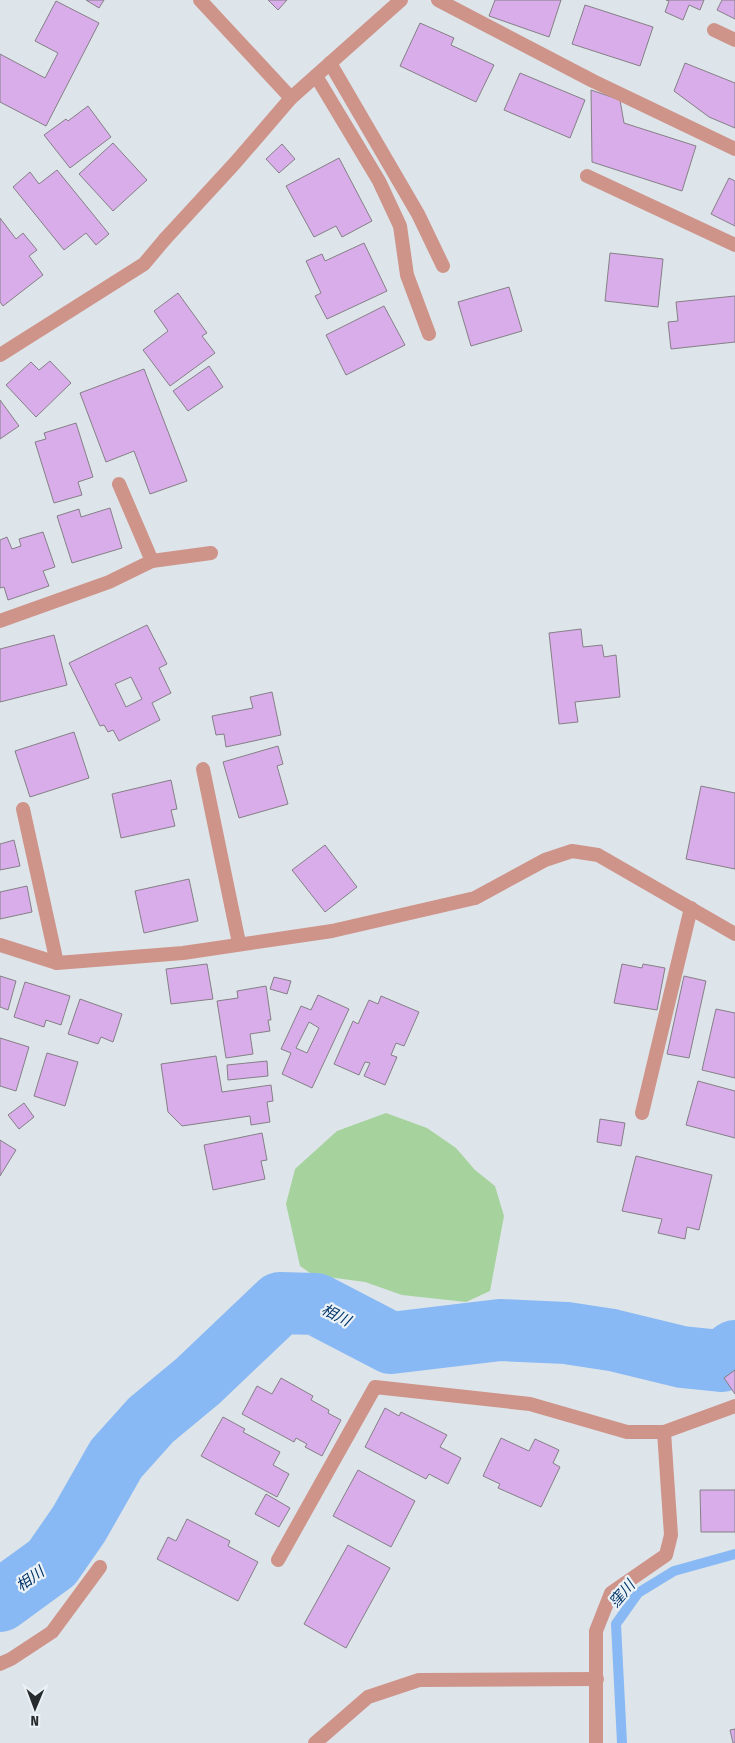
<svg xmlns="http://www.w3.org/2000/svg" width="735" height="1743" font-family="'Fira Sans Condensed','Noto Sans JP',sans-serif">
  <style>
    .green { fill: #a6d29d }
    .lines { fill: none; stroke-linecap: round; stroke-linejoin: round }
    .stream { stroke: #89b9f4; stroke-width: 10 }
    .river { stroke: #89b9f4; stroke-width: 62 }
    .building { fill: #d9acea; stroke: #848086; fill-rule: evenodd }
    .service { stroke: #ce948a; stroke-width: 14 }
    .minor { stroke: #ce948a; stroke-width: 14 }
    .labels { text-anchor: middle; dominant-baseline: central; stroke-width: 4.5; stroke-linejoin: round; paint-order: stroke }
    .water-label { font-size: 15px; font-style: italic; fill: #003568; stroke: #ebf2f7 }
  </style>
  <rect width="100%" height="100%" fill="#dee5ea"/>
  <polygon class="green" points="386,1113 427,1128 456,1148 475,1170 495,1186 504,1216 490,1291 466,1302 402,1295 365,1282 313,1275 300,1266 286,1204 295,1169 337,1131"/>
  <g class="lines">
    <polyline class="stream" points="622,1743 616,1624 638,1593 674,1571 735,1554"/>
    <polyline class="river" points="0,1601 52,1563 79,1524 116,1459 151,1420 198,1381 280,1303 316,1304 391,1343 500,1330 566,1333 612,1340 682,1357 721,1361 735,1351"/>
  </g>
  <g class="building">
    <polygon points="86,0 104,0 99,8"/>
    <polygon points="268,0 287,0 278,10"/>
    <polygon points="495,0 561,0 549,37 489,16"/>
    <polygon points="666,0 704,0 700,10 689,5 683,20 665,12 669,1"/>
    <polygon points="722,0 735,0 735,19 717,10"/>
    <polygon points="56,1 99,23 46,126 0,102 0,54 45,78 58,53 35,41"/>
    <polygon points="585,5 653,27 640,66 572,44"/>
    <polygon points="420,23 454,38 451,45 494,65 476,102 400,66"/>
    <polygon points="685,63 735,83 735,128 709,117 674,91"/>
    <polygon points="520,73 585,100 570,138 504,110"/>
    <polygon points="591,90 620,100 624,123 696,146 682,191 592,162"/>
    <polygon points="88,106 111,137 70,168 44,135 66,119 68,121"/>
    <polygon points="113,143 147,180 113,211 79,174"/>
    <polygon points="282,144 295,159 279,173 266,159"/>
    <polygon points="339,158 372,221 342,237 336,226 314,237 286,186"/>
    <polygon points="57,170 109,234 96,245 86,233 64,250 13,187 30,172 39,184"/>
    <polygon points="729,178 735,181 735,226 711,214"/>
    <polygon points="0,218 16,239 23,233 37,250 29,256 43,275 3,306 0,302"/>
    <polygon points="364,243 387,291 327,319 315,296 321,293 306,261 322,254 325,261"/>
    <polygon points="610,253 663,259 658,307 605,301"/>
    <polygon points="509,287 522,331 471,346 458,302"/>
    <polygon points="178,293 207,333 202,336 215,353 170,386 143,350 168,331 154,311"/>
    <polygon points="735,296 735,342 671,349 668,322 678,321 676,302"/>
    <polygon points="384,306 405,345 346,375 326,335"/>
    <polygon points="50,361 71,383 36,417 6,385 31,362 39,370"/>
    <polygon points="209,366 223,387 188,411 173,391"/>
    <polygon points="144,369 187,481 150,494 134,451 106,462 80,393"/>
    <polygon points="0,400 19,426 0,439"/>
    <polygon points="76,423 93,477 78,482 82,495 54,503 35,442 46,439 44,433"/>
    <polygon points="110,508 122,548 72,563 57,516 79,509 81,517"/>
    <polygon points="43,532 55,567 43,571 49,586 8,600 4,587 0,588 0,540 7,537 12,549 21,546 19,539"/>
    <path d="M 147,625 L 167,664 L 159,668 L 171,693 L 152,703 L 160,720 L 119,741 L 113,730 L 108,732 L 104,725 L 100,726 L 69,663 ZM 131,677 L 142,699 L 126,707 L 115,684 Z"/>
    <polygon points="581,629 583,647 602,645 604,657 616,655 620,697 575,702 578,722 559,724 549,633"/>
    <polygon points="54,635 67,685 0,702 0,649"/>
    <polygon points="272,692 281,735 226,747 224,734 216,735 212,716 253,708 250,697"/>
    <polygon points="74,732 89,778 30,797 15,751"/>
    <polygon points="278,746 283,764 277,766 288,804 239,818 223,762"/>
    <polygon points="171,780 177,809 171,810 175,826 121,838 112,794"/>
    <polygon points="701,786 735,793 735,869 686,859"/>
    <polygon points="14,840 20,866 0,870 0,844"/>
    <polygon points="325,845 357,887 325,912 292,870"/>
    <polygon points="189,879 198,921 144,933 135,891"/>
    <polygon points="27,886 32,912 0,919 0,892"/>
    <polygon points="207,964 213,999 171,1004 166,969"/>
    <polygon points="622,964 642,968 643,964 665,968 657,1010 614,1003"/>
    <polygon points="0,976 16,981 8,1010 0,1007"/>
    <polygon points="684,976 706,981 689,1058 667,1054"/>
    <polygon points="274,977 291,981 287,994 270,989"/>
    <polygon points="25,982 70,996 61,1025 46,1020 44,1027 14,1017"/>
    <polygon points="266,986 271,1020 268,1020 270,1031 250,1034 253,1054 226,1058 217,1001 238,998 237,991"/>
    <path d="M 318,995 L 349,1009 L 312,1088 L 282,1074 L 291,1053 L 281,1049 L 301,1006 L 311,1010 ZM 309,1022 L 319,1028 L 307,1053 L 296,1048 Z"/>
    <polygon points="381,996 419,1012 404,1046 396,1043 391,1055 397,1057 385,1085 364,1076 370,1063 365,1062 359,1075 334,1064 353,1021 358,1024 369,1000 378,1004"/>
    <polygon points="80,999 122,1014 113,1042 101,1037 98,1044 68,1034"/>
    <polygon points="716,1009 735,1013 735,1078 702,1070"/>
    <polygon points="0,1038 29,1047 16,1091 0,1086"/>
    <polygon points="47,1053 78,1062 65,1106 34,1096"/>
    <polygon points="216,1056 222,1092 271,1085 273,1101 267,1102 270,1122 251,1125 250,1116 182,1126 168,1112 161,1064"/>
    <polygon points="267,1061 268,1076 228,1080 227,1065"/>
    <polygon points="698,1081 735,1091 735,1138 686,1125"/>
    <polygon points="24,1103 34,1117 19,1129 8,1115"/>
    <polygon points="600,1119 625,1123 621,1146 597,1142"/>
    <polygon points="262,1133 267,1160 261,1161 265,1179 213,1190 204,1145"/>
    <polygon points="0,1140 16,1150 0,1176"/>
    <polygon points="636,1156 712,1175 699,1230 687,1227 685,1239 658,1233 662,1219 622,1211"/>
    <polygon points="735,1370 735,1394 724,1378"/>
    <polygon points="281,1378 313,1396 311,1400 329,1410 328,1413 341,1420 322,1456 305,1447 307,1444 296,1438 294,1442 242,1414 257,1386 272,1394"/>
    <polygon points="385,1408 399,1416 401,1412 447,1435 440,1447 461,1458 448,1484 429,1474 426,1479 365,1447"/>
    <polygon points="223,1417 245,1429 243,1432 280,1452 273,1465 289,1474 277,1497 201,1456"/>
    <polygon points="501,1438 529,1451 535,1439 559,1450 553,1463 560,1467 541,1507 498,1488 500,1484 483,1476"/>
    <polygon points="358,1470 415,1501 391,1547 333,1516"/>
    <polygon points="700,1490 735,1490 735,1532 701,1532"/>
    <polygon points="266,1494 290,1508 279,1527 255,1514"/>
    <polygon points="187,1519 230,1541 228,1546 258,1562 238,1601 157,1559 168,1537 176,1541"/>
    <polygon points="348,1545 390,1568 346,1648 304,1624"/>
    <polygon points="735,1729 735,1743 733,1743 730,1730"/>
  </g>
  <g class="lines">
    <g class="service">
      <polyline points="438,0 593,81 735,149"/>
      <polyline points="714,30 735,40"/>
      <polyline points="330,63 418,214 443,266"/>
      <polyline points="316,76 379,181 400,226 407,275 429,334"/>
      <polyline points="291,98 401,0"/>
      <polyline points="587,176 735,245"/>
      <polyline points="0,355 144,264 165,239"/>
      <polyline points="119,484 152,561"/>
      <polyline points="0,621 109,582 152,561 211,553"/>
      <polyline points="203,769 239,943"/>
      <polyline points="23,809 57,963"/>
      <polyline points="0,945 57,963 183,953 332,931 475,898 545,860 572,851 598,855 735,934"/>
      <polyline points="642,1113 691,908"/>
      <polyline points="278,1560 375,1387 530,1404 627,1432 664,1432"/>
      <polyline points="0,1664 11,1659 52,1632 100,1567"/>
      <polyline points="596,1743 596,1631 611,1593 666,1555 671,1535 664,1432 735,1406"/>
    </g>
    <g class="minor">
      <polyline points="165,239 235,163 291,98 200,0"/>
      <polyline points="315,1743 368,1697 419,1680 597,1679"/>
    </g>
  </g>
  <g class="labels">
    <g class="water-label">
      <text transform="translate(336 1315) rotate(27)">相川</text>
      <text transform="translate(30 1579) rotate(-36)">相川</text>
      <text transform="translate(622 1594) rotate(-49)">窪川</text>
    </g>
  </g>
  <g transform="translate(35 1708) rotate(181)" stroke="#ebf2f7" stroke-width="4" paint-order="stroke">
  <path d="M0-4L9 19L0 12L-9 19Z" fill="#282b2d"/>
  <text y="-8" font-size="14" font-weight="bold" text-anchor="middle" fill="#282b2d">N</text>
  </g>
</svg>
